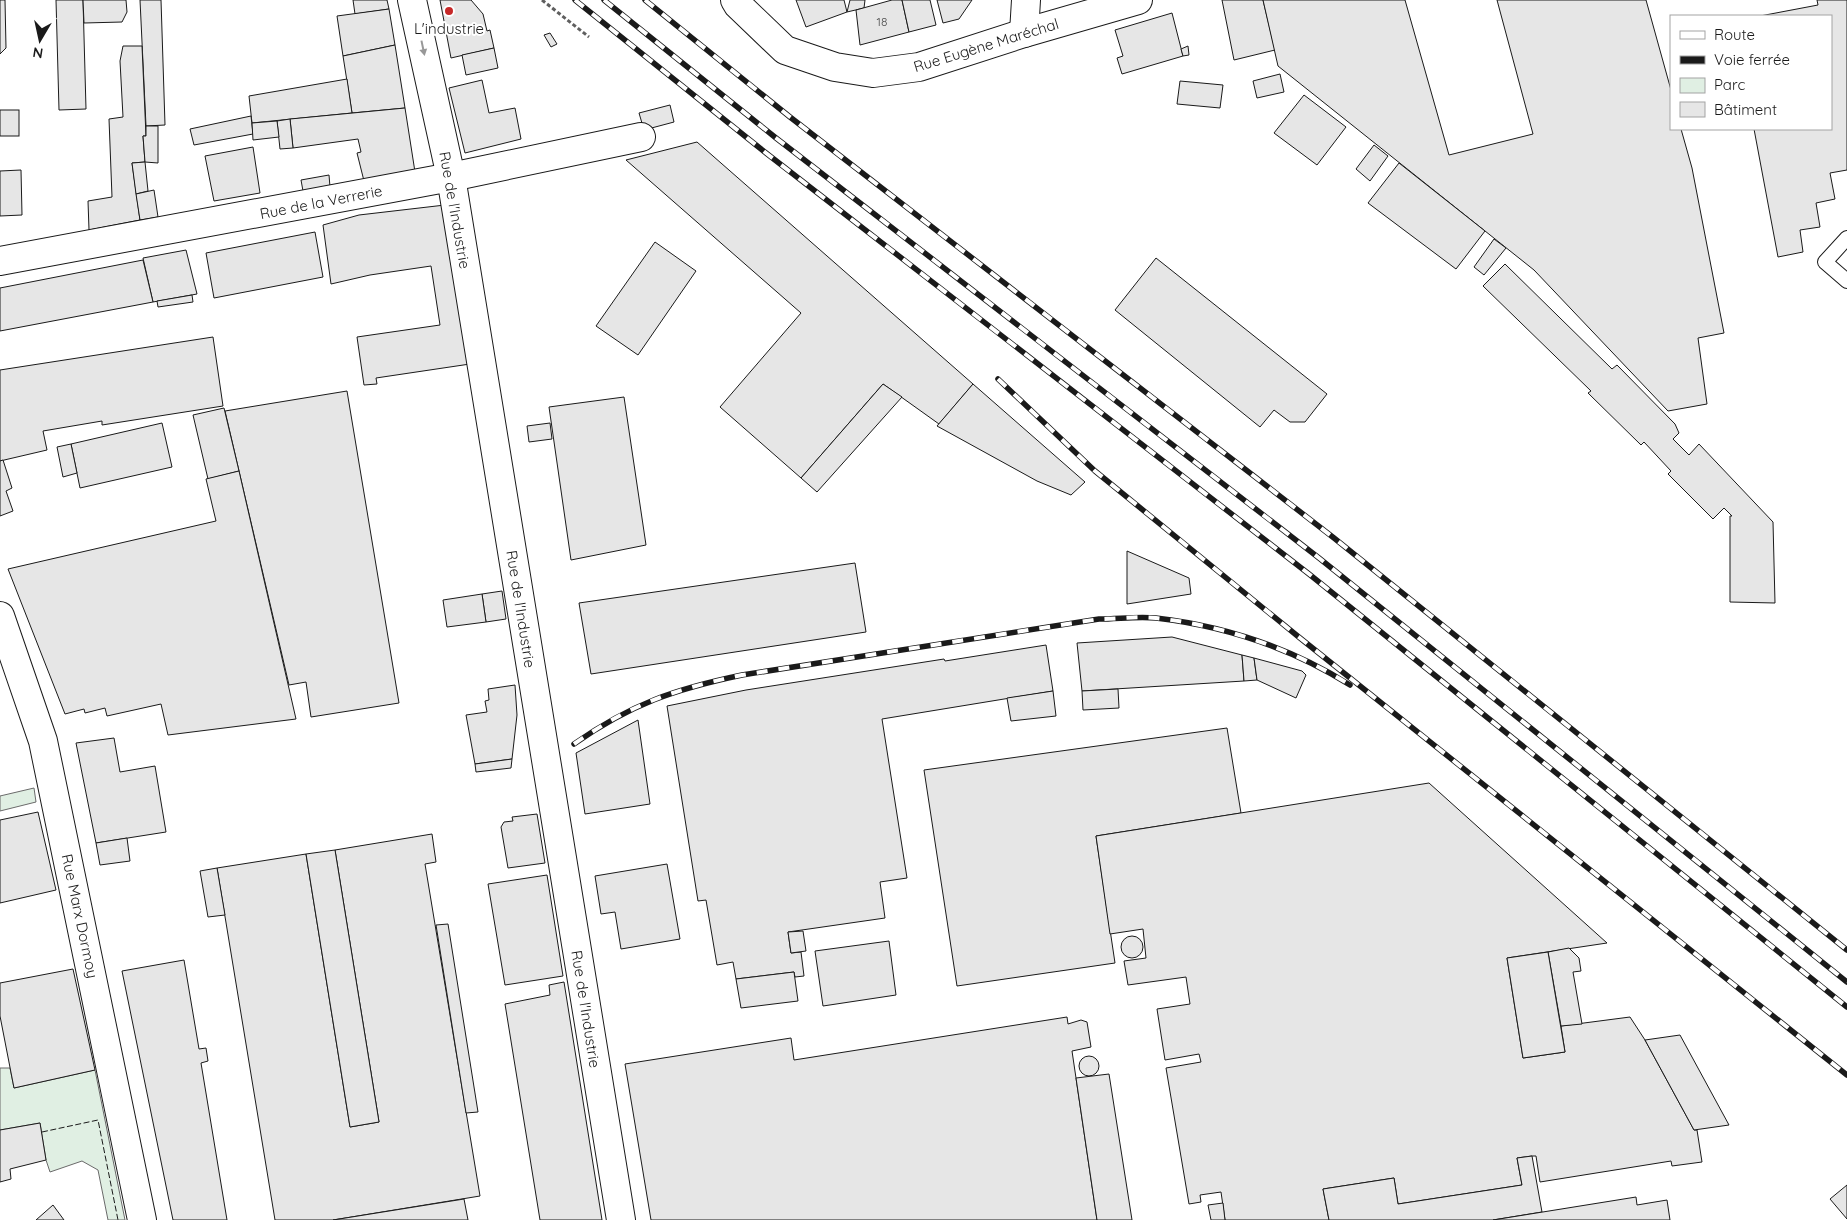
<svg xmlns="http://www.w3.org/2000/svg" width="1847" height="1220" font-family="Quicksand,sans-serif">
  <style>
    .green { fill: #e0efe3; stroke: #6a6a6a }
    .building { fill: #e6e6e6; stroke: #1a1a1a }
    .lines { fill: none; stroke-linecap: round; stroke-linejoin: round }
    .lane-casing { stroke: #1a1a1a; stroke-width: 16 }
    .street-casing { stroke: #1a1a1a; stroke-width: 30 }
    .path { stroke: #5f5f5f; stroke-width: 3; stroke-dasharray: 4 2.5; stroke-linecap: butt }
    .lane { stroke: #fff; stroke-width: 14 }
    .street { stroke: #fff; stroke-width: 28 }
    .rail-casing { stroke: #1a1a1a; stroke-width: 5.5 }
    .rail { stroke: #fff; stroke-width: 4; stroke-dasharray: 11; stroke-linecap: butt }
    .fence { stroke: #1a1a1a; stroke-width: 1; stroke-dasharray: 6 2.5; stroke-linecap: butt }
    .oneway { fill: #989898 }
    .poi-dot { fill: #c62828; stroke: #fff; stroke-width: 2 }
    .labels { text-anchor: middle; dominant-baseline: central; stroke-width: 4; stroke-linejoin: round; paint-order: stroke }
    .number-label { font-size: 12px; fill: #4d4d4d }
    .poi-label { font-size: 15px; fill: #1a1a1a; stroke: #fff }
    .street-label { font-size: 15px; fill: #1a1a1a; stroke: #fff }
  </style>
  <rect width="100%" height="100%" fill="#fff"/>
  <g class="green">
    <polygon points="34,788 36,802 0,811 0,796"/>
    <polygon points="0,1068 10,1068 14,1088 95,1070 125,1220 108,1220 98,1170 82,1161 50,1172 46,1160 40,1123 0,1130"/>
  </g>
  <g class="building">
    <polygon points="0,0 5,0 6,48 0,54"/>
    <polygon points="56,0 83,0 86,109 59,110"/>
    <polygon points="83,0 126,0 127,12 122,22 84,23"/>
    <polygon points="140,0 161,0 165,125 146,126"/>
    <polygon points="353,0 387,0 389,9 355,14"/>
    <polygon points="440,0 471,0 483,14 487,31 490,30 494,48 451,58"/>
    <polygon points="796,0 844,0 847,12 806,27"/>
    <polygon points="850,0 865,0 864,8 847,12"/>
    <polygon points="892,0 902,0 909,32 860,45 856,10"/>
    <polygon points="902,0 930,0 936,25 909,32"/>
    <polygon points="937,0 972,0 959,19 943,23"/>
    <polygon points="1222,0 1263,0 1275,50 1234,60"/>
    <polygon points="1263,0 1405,0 1449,155 1533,134 1497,0 1646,0 1671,90 1671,129 1681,129 1692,168 1724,333 1698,338 1707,404 1668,411 1534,270 1278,66"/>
    <polygon points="1817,0 1847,0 1847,170 1830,173 1835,199 1816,203 1820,227 1800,230 1803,252 1778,257 1754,129 1831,129 1831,16 1760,16 1818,5"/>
    <polygon points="389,9 395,45 343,56 337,16"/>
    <polygon points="1172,13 1183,56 1122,74 1117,58 1123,56 1115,30"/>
    <polygon points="550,33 557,44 551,47 544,35"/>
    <polygon points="395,45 405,108 352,113 343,56"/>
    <polygon points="123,46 142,46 146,136 143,136 145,162 132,163 140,220 89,230 88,201 112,197 109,119 123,117 120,61"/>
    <polygon points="1188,46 1189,55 1183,56 1181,49"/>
    <polygon points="494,48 498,68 466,75 462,55"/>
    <polygon points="1280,74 1284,92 1257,98 1253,81"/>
    <polygon points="347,79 352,113 252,123 249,96"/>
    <polygon points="482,80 489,113 515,108 521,139 465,153 449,88"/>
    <polygon points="1180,81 1223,85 1220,108 1177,104"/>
    <polygon points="1304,95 1346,127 1317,165 1274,133"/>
    <polygon points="670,105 674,122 644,130 639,113"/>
    <polygon points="405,108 415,172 364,181 357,153 361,152 358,139 293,148 290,119"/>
    <rect x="0" y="110" width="19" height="26"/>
    <polygon points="251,116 253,134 194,145 190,129"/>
    <polygon points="290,119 293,148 280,149 277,121"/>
    <polygon points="277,121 279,137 253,140 252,123"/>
    <polygon points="146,126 158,126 158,163 145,162 143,136 146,136"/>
    <polygon points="697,142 973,384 939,424 883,384 801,478 720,407 801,313 626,160"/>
    <polygon points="1374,145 1388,156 1370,181 1356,169"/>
    <polygon points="253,147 260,193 214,201 205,156"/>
    <polygon points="145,162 148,191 136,194 132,163"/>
    <polygon points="1399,163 1485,231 1456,269 1368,203"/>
    <polygon points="21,170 22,215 0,216 0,171"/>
    <polygon points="329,175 330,187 303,191 301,180"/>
    <polygon points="154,190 158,217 140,220 136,194"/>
    <polygon points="445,205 470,364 376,378 377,384 364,385 357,337 440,325 431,266 370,275 331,284 323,225 359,215"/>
    <polygon points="315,232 323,277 214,298 206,253"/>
    <polygon points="1494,239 1506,248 1484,275 1474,267"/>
    <polygon points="655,242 696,271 638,355 596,326"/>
    <polygon points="186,250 197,294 153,302 143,258"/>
    <polygon points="1156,258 1327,394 1305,422 1290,422 1274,410 1260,427 1115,310"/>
    <polygon points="143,260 153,302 0,331 0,288"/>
    <polygon points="1505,264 1612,369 1617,365 1675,424 1679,433 1673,439 1689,455 1699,444 1773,522 1775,603 1730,602 1730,516 1732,516 1724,508 1713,519 1668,474 1671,471 1644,442 1641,445 1588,393 1591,391 1483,286"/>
    <polygon points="192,295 193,302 158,307 157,301"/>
    <polygon points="213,337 223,406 102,425 102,421 43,431 47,450 0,461 0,370"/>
    <polygon points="883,384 902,397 817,492 801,478"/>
    <polygon points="973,384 1085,482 1071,495 1037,481 937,426"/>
    <polygon points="347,391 399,703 311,717 306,682 289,685 225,411"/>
    <polygon points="624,397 646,545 571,560 549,407"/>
    <polygon points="224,408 239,471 208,479 193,415"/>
    <polygon points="162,423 172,467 80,488 71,444"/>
    <polygon points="550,423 552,439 529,442 527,426"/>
    <polygon points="71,444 77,473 63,477 57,447"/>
    <polygon points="3,460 12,488 6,491 13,511 0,516 0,461"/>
    <polygon points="239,471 296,719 168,735 161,704 107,716 105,708 85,713 84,709 65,714 8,569 216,521 206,479"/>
    <polygon points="1127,551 1189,578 1191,594 1127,604"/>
    <polygon points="855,563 866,632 591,674 579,603"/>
    <polygon points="502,591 506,619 486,622 482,594"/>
    <polygon points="482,594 486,622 447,627 443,600"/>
    <polygon points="1172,637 1242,655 1244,681 1082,691 1077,643"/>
    <polygon points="1046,645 1053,691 882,719 907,878 880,882 885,918 788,932 791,953 801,952 804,976 795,977 794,972 736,979 733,962 717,965 706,900 698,901 667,706 746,690 944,659 945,661"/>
    <polygon points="1242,655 1254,658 1257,680 1244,681"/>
    <polygon points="1254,658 1302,671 1306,675 1296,698 1257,680"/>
    <polygon points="515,685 517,715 512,759 475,764 466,715 487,712 485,701 489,700 488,689"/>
    <polygon points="1118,689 1119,708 1083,710 1082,691"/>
    <polygon points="1053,691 1056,716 1011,721 1007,698"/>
    <polygon points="638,720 650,804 585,814 576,753"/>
    <polygon points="1227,728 1241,813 1096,836 1115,963 957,986 924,770"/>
    <polygon points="114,738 120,772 155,766 166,832 96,843 76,743"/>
    <polygon points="512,759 511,768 476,772 475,764"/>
    <polygon points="1429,783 1607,943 1507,958 1523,1058 1565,1052 1561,1026 1630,1017 1645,1040 1694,1130 1697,1130 1702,1162 1672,1166 1671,1161 1540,1182 1536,1156 1532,1156 1517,1158 1522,1185 1398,1204 1394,1178 1323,1189 1329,1220 1225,1220 1221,1192 1200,1195 1201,1202 1189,1204 1166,1068 1201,1062 1199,1054 1165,1060 1157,1009 1190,1004 1186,977 1128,985 1124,961 1146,958 1143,929 1110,934 1096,836"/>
    <polygon points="38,812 56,890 0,903 0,820"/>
    <polygon points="537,814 545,863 508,868 501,827 504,822 513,821 512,817"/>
    <polygon points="432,834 436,862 425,864 480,1196 333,1220 275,1220 217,868 306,854 350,1127 379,1122 335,850"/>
    <polygon points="127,838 130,861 100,865 96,843"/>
    <polygon points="335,850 379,1122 350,1127 306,854"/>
    <polygon points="667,864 680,939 621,949 615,912 601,914 595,876"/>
    <polygon points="217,868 225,915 208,917 200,871"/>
    <polygon points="547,875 563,976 505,985 488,884"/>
    <polygon points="448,924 478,1112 466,1113 436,925"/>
    <polygon points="803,931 806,951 791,953 788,932"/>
    <circle cx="1132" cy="947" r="11"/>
    <polygon points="889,941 896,995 823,1006 815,951"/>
    <polygon points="1569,948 1579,958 1581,971 1573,972 1582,1024 1561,1026 1548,952"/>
    <polygon points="1548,952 1565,1052 1523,1058 1507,958"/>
    <polygon points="184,960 199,1049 206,1048 208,1061 201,1063 227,1220 173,1220 122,971"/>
    <polygon points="73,969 95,1070 14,1088 0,1016 0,983"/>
    <polygon points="794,972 798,1001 741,1008 736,979"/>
    <polygon points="564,982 602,1220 540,1220 505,1004 550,995 549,985"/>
    <polygon points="1067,1017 1068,1024 1081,1020 1087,1022 1091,1047 1072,1051 1097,1220 651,1220 625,1064 791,1038 794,1060"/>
    <polygon points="1680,1035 1729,1125 1694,1130 1645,1040"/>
    <circle cx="1089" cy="1066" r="10"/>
    <polygon points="1109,1074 1132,1220 1097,1220 1076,1078"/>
    <polygon points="40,1123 46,1160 10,1169 11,1179 0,1182 0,1130"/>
    <polygon points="1532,1156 1542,1212 1493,1220 1329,1220 1323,1189 1394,1178 1398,1204 1522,1185 1517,1158"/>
    <polygon points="1847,1185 1847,1219 1830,1199"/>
    <polygon points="1636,1197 1637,1205 1667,1200 1670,1220 1493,1220"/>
    <polygon points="464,1199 468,1220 333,1220"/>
    <polygon points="1223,1203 1225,1220 1211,1220 1208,1205"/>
    <polygon points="53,1205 64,1220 36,1220"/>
  </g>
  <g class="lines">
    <g class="lane-casing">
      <polyline id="lane" points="1847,238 1825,262 1847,281"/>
    </g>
    <g class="street-casing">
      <g id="street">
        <polyline points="412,0 451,177 621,1220"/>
        <polyline points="735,0 738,5 785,50 835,67 873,73 919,67 1024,33 1138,0"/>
        <polyline points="1024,33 1026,0"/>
        <polyline points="0,261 451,177 641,137"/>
        <polyline points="0,616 43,741 142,1220"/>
      </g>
    </g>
    <polyline class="path" points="542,0 589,37"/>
    <use href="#lane" class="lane"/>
    <use href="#street" class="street"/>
    <g class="rail-casing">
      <g id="rail">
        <polyline points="575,0 766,153 1309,574 1847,1007"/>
        <polyline points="604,0 776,138 1319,558 1847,982"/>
        <polyline points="645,0 790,117 1334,538 1847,950"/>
        <polyline points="998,379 1095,471 1300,638 1847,1075"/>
        <path d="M 574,744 C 631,704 675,689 742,675 L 1099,619 C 1118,619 1138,616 1156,618 C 1225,626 1291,648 1350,685"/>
      </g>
    </g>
    <use href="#rail" class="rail"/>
    <polyline class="fence" points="42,1132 98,1120 118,1220"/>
  </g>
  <defs><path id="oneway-solid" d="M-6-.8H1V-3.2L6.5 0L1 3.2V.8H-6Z" transform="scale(1.25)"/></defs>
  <use class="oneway" href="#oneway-solid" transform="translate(423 48) rotate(78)"/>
  <circle class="poi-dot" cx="449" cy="11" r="5"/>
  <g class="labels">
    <g class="number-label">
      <text x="882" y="21">18</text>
    </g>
    <g class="poi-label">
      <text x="449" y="28">L'industrie</text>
    </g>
    <g class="street-label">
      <text transform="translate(986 45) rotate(-17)">Rue Eugène Maréchal</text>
      <text transform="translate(321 202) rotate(-11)">Rue de la Verrerie</text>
      <text transform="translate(455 210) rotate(80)">Rue de l'Industrie</text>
      <text transform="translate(521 609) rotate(81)">Rue de l'Industrie</text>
      <text transform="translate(80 916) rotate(78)">Rue Marx Dormoy</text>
      <text transform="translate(586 1009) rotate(81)">Rue de l'Industrie</text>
    </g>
  </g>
  <rect x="1670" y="15" width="162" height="115" fill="#ffffff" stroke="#a3a3a3"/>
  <rect x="1680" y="31" width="25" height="8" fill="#ffffff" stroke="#a3a3a3"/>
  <text x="1714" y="40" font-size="15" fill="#1a1a1a">Route</text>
  <rect x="1680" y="56" width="25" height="8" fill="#1a1a1a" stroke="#a3a3a3"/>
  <text x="1714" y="65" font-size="15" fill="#1a1a1a">Voie ferrée</text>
  <rect x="1680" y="78" width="25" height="15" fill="#e0efe3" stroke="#a3a3a3"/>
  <text x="1714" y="90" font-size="15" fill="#1a1a1a">Parc</text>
  <rect x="1680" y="102" width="25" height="15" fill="#e6e6e6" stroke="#a3a3a3"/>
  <text x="1714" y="115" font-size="15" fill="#1a1a1a">Bâtiment</text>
  <g transform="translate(40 40) rotate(189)" stroke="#ffffff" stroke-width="4" paint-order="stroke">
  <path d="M0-4L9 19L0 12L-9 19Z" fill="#1a1a1a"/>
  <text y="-8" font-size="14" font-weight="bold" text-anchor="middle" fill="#1a1a1a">N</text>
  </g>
</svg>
